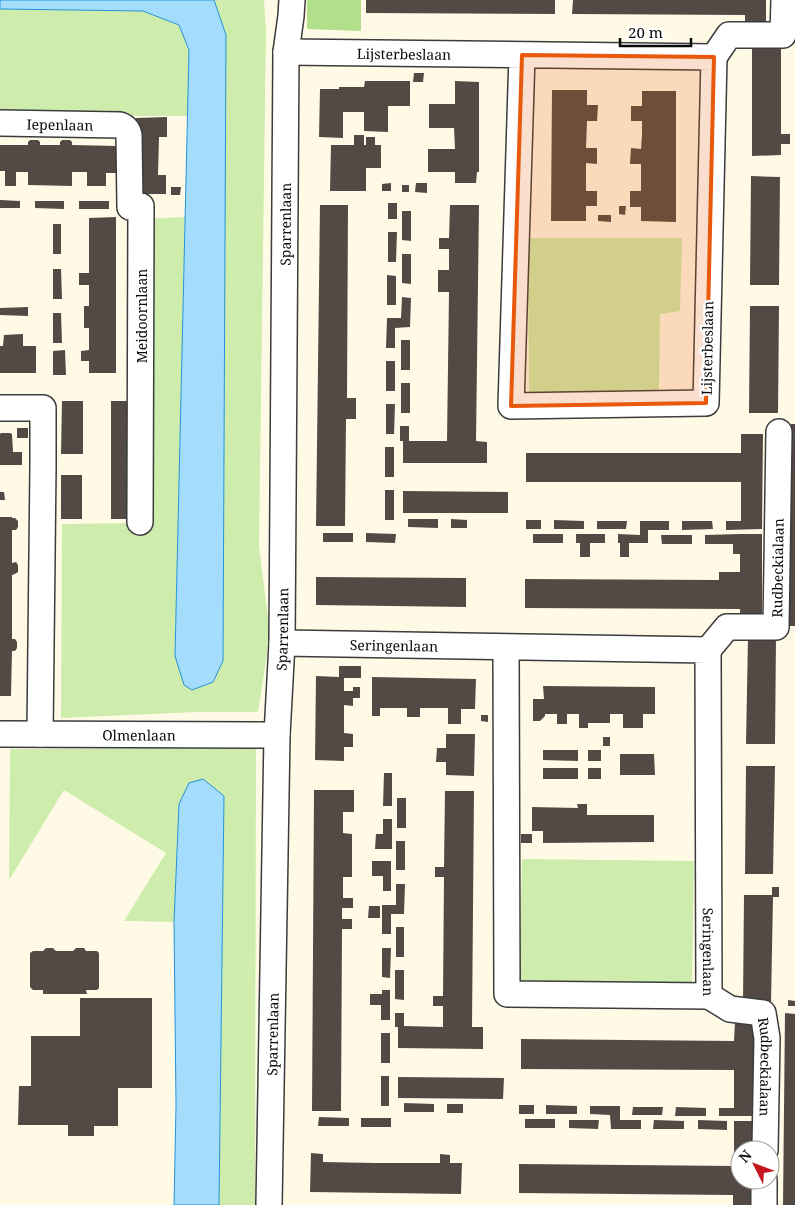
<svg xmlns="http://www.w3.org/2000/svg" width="795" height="1205" font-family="'Noto Serif',serif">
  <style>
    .green { fill: #ceedac }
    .forest { fill: #b1df8a }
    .water { fill: #a4dcfc; stroke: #2593da }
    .building { fill: #534a45 }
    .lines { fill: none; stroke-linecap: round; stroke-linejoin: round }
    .minor-casing { stroke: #3c3c3c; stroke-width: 28 }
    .minor { stroke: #fff; stroke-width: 25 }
    .marked { fill: #e8590c; fill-opacity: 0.2; stroke: #e8590c; stroke-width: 4; stroke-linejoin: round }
    .labels { text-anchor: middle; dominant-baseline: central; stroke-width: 5; stroke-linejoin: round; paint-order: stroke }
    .street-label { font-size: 14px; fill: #090909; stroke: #fff }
  </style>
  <rect width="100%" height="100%" fill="#fffae6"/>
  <g class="green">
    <polygon points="214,0 264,0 266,30 259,546 269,626 266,661 258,712 197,712 61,718 62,524 138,523 140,219 185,217 175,656 192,690 213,682 226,35"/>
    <polygon points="0,9 143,11 179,25 189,50 188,116 0,116"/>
    <polygon points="530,238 682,238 680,311 660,314 659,394 529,392 528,257"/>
    <polygon points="256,747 255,1205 219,1205 224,796 179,804 174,922 124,921 166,853 64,790 9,880 10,749 199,748"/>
    <polygon points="522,859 694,861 692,986 519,983"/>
  </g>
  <polygon class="forest" points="307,0 361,0 361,31 307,29"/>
  <g class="water">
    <polygon points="0,0 214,0 226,35 223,661 213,682 192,690 184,685 175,656 189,50 179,25 143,11 0,9"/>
    <polygon points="203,779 224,796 219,1205 174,1205 176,1105 174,922 179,804 189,783"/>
  </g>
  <g class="building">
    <polygon points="366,0 555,0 555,14 366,13"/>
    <polygon points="573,0 766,0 766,30 745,30 745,15 572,14"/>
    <polygon points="752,48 781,48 781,134 790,134 790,144 781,144 781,155 752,156"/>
    <polygon points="414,73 424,73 423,82 413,82"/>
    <polygon points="365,81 410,81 410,106 388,106 388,132 364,131 364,112 343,112 343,138 319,137 320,89 339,89 339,87 364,87"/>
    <polygon points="455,81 479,82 479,172 477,172 476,183 455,183 455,172 428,172 428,149 455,149 454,128 429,128 429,104 455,104"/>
    <polygon points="552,90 587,90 587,105 598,105 597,121 587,121 586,148 597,148 597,164 586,163 586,191 597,191 597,206 586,206 586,221 551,221"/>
    <polygon points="642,91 676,91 676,222 641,221 641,207 630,207 630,191 641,191 641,164 630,164 631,148 641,149 642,135 642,121 631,121 631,106 642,106"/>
    <polygon points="167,117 167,137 159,137 158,175 166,175 166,194 135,194 136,118"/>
    <polygon points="354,135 364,135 364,145 366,145 366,137 375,137 375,145 381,145 381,168 366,168 366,191 330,191 331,145 354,145"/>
    <polygon points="30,140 38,140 40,142 40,145 60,145 60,142 62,140 70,140 72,142 72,145 117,146 117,173 106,173 106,186 87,186 87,172 72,172 72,186 28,185 28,172 16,172 16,186 5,186 5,171 0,171 0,145 28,145 28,142"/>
    <polygon points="751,176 780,177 779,285 750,285"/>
    <polygon points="391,183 391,191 382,191 382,184"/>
    <polygon points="416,183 427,183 427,193 415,192"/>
    <rect x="402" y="185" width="7" height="7"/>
    <polygon points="171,187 181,187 180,195 171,195"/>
    <polygon points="0,200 20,201 20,208 0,208"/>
    <polygon points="35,201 64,201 64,209 35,208"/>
    <rect x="79" y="201" width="30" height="8"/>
    <rect x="388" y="203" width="9" height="16"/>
    <polygon points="320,205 348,205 347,398 356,398 356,419 346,419 345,526 316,526"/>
    <polygon points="450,205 479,205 476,441 487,442 487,463 403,463 403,441 400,441 400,426 409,426 409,441 447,441 449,292 438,292 438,270 449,270 449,249 439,249 439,238 449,238"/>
    <polygon points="619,206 626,206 625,215 619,214"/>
    <polygon points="402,211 411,211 411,241 402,240"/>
    <polygon points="598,215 611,215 611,222 598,221"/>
    <polygon points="116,217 116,373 89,373 89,361 81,361 81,351 89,350 89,328 84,328 84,306 89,306 89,285 79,285 79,273 89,273 89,218"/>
    <rect x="53" y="224" width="8" height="30"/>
    <polygon points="388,232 397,232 396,262 388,262"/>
    <polygon points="402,254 411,254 411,284 402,283"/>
    <polygon points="53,269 61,269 62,299 53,299"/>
    <polygon points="387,275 396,276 396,305 387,305"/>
    <polygon points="402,297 411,298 410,327 395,328 395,348 386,348 387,318 401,318"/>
    <polygon points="750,306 779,306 778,413 749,413"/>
    <polygon points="28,307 28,316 0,315 0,308"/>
    <polygon points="53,313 61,313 62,343 53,343"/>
    <polygon points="23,334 23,346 36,346 36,373 0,373 0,346 3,346 4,335"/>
    <rect x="401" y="340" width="9" height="30"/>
    <polygon points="65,350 66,375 53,375 53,351"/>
    <rect x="386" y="361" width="9" height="30"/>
    <rect x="401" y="383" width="9" height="30"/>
    <polygon points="62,401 83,401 83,454 61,454"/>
    <polygon points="111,401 134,401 133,519 111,519"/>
    <polygon points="386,404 395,404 394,434 386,434"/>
    <polygon points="791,424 795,424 795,626 789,626"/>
    <rect x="17" y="428" width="11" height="10"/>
    <polygon points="1,433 10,433 12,434 13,452 22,452 22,465 0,465 0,434"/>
    <polygon points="741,434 763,434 762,529 726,530 726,521 741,521 741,482 526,482 526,453 741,453"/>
    <rect x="385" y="447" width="9" height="30"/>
    <rect x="61" y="475" width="21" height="44"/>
    <rect x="385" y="490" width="9" height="30"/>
    <polygon points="403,491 508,492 508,513 403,513"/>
    <polygon points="0,492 4,492 5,500 0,500"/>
    <polygon points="0,517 12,517 12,518 15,518 18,521 18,527 16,530 12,530 12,563 16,562 18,565 18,572 15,574 12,575 12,639 15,639 17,642 17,648 15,651 12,651 11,696 0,696"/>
    <polygon points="408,519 438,519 438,528 408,527"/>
    <polygon points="451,519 467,520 467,528 451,528"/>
    <rect x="526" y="520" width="15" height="9"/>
    <polygon points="554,520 584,521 584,529 554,529"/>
    <polygon points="597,521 627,521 626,529 597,529"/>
    <polygon points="640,521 669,521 669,530 648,530 648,543 629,543 629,557 620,557 620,543 618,543 618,534 640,535"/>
    <polygon points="682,521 712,521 713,529 682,530"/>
    <rect x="323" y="533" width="30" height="9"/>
    <polygon points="366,533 396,534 395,543 366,542"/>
    <rect x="533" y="534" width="30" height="9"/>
    <polygon points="576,534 605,534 605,543 590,543 590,557 580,557 580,543 576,543"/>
    <polygon points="740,534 762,534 762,622 740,622 740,609 525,608 525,579 719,580 719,572 740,572 740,554 733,554 733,544 705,544 705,535"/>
    <polygon points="661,535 692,535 692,544 662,544"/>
    <polygon points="316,577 466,578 466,607 316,605"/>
    <polygon points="748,637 776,637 775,744 746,744"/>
    <polygon points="339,666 361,666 361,678 344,678 344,691 353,691 353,687 360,687 360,698 353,698 353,706 344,705 344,733 353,734 353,747 344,747 344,761 315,760 316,676 339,677"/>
    <polygon points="372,677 476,679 475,709 461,709 461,724 448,724 448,708 420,708 420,717 407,717 407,708 380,708 380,716 372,716"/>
    <polygon points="543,686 655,687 655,714 643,714 643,728 623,728 623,714 610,714 610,723 588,723 588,728 579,728 579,714 567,714 567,724 557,724 557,714 545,714 545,716 540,721 533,721 533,699 544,699"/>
    <polygon points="481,715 488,715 488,722 481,721"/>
    <polygon points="446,734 475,734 474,776 446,775 446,762 436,762 437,748 446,748"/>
    <rect x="603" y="737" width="7" height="9"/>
    <polygon points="543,750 578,750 578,761 543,760"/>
    <rect x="588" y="750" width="13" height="11"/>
    <polygon points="620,754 654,754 655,775 620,775"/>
    <polygon points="746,766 775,766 773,874 745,874"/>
    <rect x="543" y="768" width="35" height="11"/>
    <rect x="588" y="768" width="13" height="11"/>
    <polygon points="384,773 392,773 392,806 383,806"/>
    <polygon points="314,790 354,790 354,812 343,812 343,833 352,834 352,877 343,877 343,898 353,898 353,908 342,908 342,919 352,919 352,929 342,929 341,1111 312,1111"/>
    <polygon points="445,791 474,791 472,1027 483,1027 483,1049 398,1048 398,1027 395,1027 395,1013 404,1013 404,1026 443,1027 443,1006 433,1006 433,996 443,996 444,877 435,877 435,867 444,867"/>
    <rect x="397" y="798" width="9" height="30"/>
    <polygon points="577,804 587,804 587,815 654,815 654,842 543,843 543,831 532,831 532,807 578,808"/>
    <polygon points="383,819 392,819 392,849 375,849 376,834 383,834"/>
    <rect x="521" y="834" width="11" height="9"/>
    <rect x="396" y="841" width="9" height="29"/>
    <polygon points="372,861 391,861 391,891 383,891 383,876 372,876"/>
    <polygon points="396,884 405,884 404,914 391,914 391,934 382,934 382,905 396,905"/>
    <polygon points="772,887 779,887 779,897 773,897 771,1003 743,1003 744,895 772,895"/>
    <polygon points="369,906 380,906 380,918 368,918"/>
    <rect x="396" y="927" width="8" height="30"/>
    <polygon points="46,948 53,948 56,951 73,951 76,948 84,948 86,951 97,951 99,953 99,988 97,990 86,990 87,994 43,994 43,990 33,990 30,987 30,953 33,951 43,951"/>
    <polygon points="382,948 391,948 390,978 382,977"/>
    <polygon points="395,970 404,970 404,1000 395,999"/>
    <polygon points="382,990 390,990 390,1020 381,1020 381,1005 370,1005 370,994 382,994"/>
    <polygon points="80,998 152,998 152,1088 118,1088 118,1126 94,1126 94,1136 68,1136 68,1125 18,1125 19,1086 31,1086 31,1036 80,1036"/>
    <polygon points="788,1000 795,1001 795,1006 788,1006"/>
    <polygon points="785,1013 795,1014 795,1205 783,1205"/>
    <polygon points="735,1022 756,1022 755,1116 719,1116 719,1108 734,1108 734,1070 521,1069 521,1039 734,1041"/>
    <rect x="381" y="1033" width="9" height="30"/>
    <rect x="381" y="1076" width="8" height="30"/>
    <polygon points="398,1077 504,1078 503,1099 398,1098"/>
    <polygon points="404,1103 434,1104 434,1112 404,1112"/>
    <rect x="447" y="1104" width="16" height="9"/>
    <rect x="519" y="1105" width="15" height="9"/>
    <polygon points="546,1105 577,1106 577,1114 546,1114"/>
    <polygon points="590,1106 620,1106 620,1120 641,1120 641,1129 611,1129 610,1115 590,1114"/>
    <polygon points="633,1107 663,1107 662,1115 632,1115"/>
    <polygon points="676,1107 706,1108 706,1116 675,1116"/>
    <polygon points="319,1117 349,1118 349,1126 318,1126"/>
    <rect x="361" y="1118" width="30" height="9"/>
    <rect x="525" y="1119" width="30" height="9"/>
    <polygon points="569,1120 599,1120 598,1129 569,1128"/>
    <polygon points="654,1120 684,1121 684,1129 653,1129"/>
    <polygon points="698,1120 727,1121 727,1130 698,1129"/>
    <polygon points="734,1121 755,1121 755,1150 740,1150 740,1180 754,1180 754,1205 733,1205 733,1195 519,1193 519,1164 734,1166"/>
    <polygon points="311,1153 323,1154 323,1162 375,1163 440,1163 440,1154 450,1155 450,1163 462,1163 461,1194 310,1192"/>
  </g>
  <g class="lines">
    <g class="minor-casing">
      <g id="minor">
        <path id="s1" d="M 286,52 L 714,57 L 706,403 L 511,406 L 522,55"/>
        <polyline points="714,57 729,35 783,35 784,0"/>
        <path id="s2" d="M 0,123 L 120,125 C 126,127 128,130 129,135 L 130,207 L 141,206 L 140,522"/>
        <polyline points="0,408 43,408 43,466 40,734"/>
        <path id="s3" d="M 282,643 L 708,650 L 709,996 L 507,994 L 506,647"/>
        <path id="s4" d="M 708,650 L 727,627 L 776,627 L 779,432"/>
        <path id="s5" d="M 0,734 L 277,735"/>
        <path id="s6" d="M 709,996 L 730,1009 L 763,1013 L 767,1038 L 765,1150"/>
        <path id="s7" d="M 269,1205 L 277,735 L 282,643 L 286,52 L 291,16 L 292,0"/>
        <polyline points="764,1205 764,1180"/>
      </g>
    </g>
    <use href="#minor" class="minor"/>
  </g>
  <path class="marked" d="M 522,55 L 714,57 L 706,403 L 511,406 Z"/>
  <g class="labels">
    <g class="street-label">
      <text stroke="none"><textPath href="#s1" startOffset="118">Lijsterbeslaan</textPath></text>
      <text stroke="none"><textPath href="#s2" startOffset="60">Iepenlaan</textPath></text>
      <text stroke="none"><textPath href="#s7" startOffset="981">Sparrenlaan</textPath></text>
      <text transform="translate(141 316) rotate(-90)">Meidoornlaan</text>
      <text transform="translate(707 348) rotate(-89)">Lijsterbeslaan</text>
      <text stroke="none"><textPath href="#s4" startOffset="138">Rudbeckialaan</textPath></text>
      <text stroke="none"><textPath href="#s7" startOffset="576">Sparrenlaan</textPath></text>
      <text stroke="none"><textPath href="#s3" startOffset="112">Seringenlaan</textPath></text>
      <text stroke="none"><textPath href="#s5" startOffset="139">Olmenlaan</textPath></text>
      <text stroke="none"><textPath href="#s3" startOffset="728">Seringenlaan</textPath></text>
      <text stroke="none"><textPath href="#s7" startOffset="171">Sparrenlaan</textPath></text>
      <text stroke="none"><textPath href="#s6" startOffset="112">Rudbeckialaan</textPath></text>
    </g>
  </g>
  <g transform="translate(755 1165) rotate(312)"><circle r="24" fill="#ffffff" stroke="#9d9d9d"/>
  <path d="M0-4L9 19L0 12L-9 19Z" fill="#c51620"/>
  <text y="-8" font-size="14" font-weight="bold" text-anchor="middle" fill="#090909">N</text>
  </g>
  <path d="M620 38v8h71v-8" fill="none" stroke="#090909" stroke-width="2.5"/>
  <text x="628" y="38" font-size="15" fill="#090909" stroke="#ffffff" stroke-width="4" paint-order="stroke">20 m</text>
</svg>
